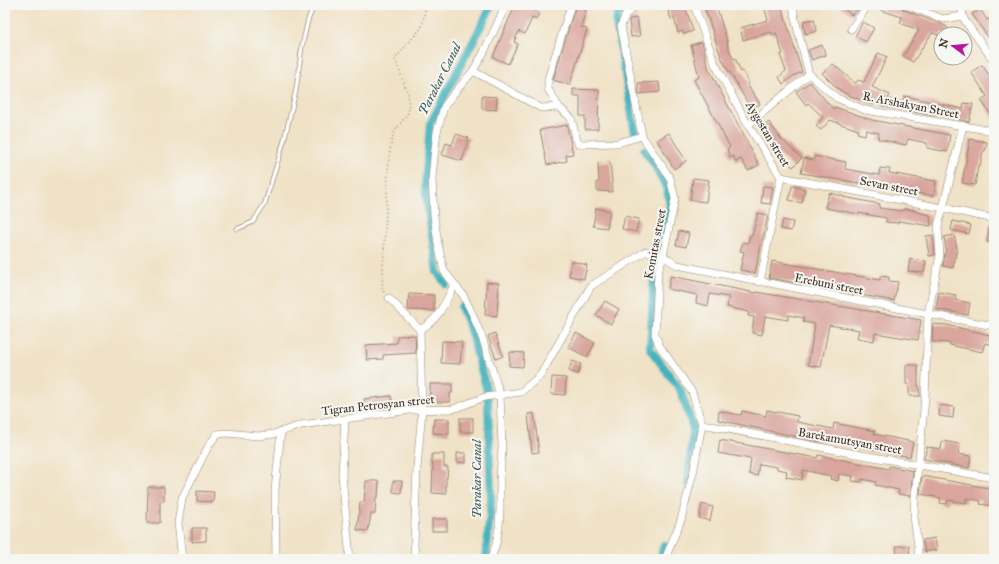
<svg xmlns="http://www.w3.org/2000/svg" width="999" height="564" font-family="'IM FELL Great Primer',serif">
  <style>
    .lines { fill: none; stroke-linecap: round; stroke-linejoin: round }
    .canal { stroke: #44b3be; stroke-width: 8 }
    .building { fill: #d9a59d }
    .service-casing { stroke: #968672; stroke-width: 5 }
    .minor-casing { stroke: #968672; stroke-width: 8 }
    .path { stroke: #968672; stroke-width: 1.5; stroke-dasharray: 1 3; stroke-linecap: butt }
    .service { stroke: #fff; stroke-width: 3.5 }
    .minor { stroke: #fff; stroke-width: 7 }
    .labels { text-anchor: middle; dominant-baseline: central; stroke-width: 4; stroke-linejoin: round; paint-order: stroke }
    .street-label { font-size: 12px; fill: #3b2a1e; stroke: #f6f6f2 }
    .water-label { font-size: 13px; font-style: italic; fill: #3e5a56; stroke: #f6f6f2 }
  </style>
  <rect width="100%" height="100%" fill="#f6f6f2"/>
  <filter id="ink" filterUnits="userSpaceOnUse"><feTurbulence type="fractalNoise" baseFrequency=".025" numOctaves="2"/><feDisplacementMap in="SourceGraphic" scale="8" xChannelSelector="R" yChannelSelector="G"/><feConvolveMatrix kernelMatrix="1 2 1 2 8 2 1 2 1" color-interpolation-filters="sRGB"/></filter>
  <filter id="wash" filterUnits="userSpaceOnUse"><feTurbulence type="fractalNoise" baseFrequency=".012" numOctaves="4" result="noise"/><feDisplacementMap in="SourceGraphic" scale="16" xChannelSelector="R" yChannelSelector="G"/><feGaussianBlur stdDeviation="0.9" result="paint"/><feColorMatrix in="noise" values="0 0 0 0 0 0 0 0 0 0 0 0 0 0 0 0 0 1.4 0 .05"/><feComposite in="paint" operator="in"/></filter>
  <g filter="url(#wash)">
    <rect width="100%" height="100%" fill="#f0e2c6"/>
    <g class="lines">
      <g class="canal">
        <polyline points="631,5 618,14 616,22 635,133"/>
        <polyline points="644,150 654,164 667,189 670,206 658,248"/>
        <polyline points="655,260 650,349 680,389 693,428 688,483"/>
        <polyline points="446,284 437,272 425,187 430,124 492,5"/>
        <polyline points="461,307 470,329 487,391"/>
        <polyline points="486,559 491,500 488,399"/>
        <polyline points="660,559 664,545"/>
      </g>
    </g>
    <g id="blocks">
      <g class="building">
        <polygon points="515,5 533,5 531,10 539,13 536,20 532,18 525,34 519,31 514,42 518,44 508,64 493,57"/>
        <polygon points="576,5 582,5 587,6 581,27 587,29 570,85 553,80"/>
        <polygon points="666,5 685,5 693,31 684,34 683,31 678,33 674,18 671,19"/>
        <polygon points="704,5 716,5 728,44 727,44 733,59 735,58 741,72 743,71 749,83 747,84 760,104 751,109 730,72 729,72 722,59 718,48"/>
        <polygon points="769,5 781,5 802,72 793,76 783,84 779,77 786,71 780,55 783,54 776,33 772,35 771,32 743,40 740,28 768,20 764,6"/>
        <polygon points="839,5 861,5 852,15"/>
        <polygon points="882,5 897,5 901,7 904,10 946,26 952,34 941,34 941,36 932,33 913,62 903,56 919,30 900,23 902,17 880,10"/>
        <polygon points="980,9 987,20 990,18 994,24 994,33 988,37 972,14"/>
        <polygon points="637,18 640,36 631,37 629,20 630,19"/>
        <polygon points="814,19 817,31 805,34 803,21"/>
        <polygon points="863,22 874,28 866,42 855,36"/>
        <polygon points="702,42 708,67 759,165 748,171 741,159 736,162 733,156 730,158 727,149 730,147 694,80 699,77 691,45"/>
        <polygon points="822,45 826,55 812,60 808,50"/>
        <polygon points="878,53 887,57 872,87 890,95 888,99 903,102 905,96 963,109 964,103 973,104 969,122 936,114 934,116 883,106 876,102 874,105 848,95 837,88 822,73 833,64 855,83 858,80 864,82"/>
        <polygon points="982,65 994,82 994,120 981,100 987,96 971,72"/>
        <polygon points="659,82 660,92 639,94 638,83"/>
        <polygon points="810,82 833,109 835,107 872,120 950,135 947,152 927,148 927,143 908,139 906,145 878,139 879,133 866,130 865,135 857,133 858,130 830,120 821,130 816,126 823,117 808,103 806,105 796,92"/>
        <polygon points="573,89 599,90 598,129 585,129 585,116 580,116 580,96 573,96"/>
        <polygon points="482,96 497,97 496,110 482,109"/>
        <polygon points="769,122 782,140 802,158 793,167 776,152 760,129"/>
        <polygon points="567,125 573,154 566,155 567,161 547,165 540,130"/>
        <polygon points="669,133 686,161 674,169 657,140"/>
        <polygon points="456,134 469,138 462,161 442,155 446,143 452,145"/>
        <polygon points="970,139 987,142 985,151 983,151 980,166 978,166 975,185 962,183"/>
        <polygon points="814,156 846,162 845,169 879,175 880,168 890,169 889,173 936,181 934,196 801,173 804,158 814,160"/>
        <polygon points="610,162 612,182 612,192 597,191 597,182 599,182 598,163"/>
        <polygon points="693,178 709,180 706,202 690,200"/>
        <polygon points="763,186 773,187 770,204 761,203"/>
        <polygon points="792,186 805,189 802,203 789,200"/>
        <polygon points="829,193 843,196 843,197 880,204 879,208 903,211 903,209 914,210 914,211 930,215 931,226 899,221 898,223 886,222 886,218 859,213 859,214 825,208"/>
        <polygon points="596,208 610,211 607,228 593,226"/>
        <polygon points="758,213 768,215 755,273 740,270 744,252 740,251 743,242 748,243 750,235 752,236"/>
        <polygon points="625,216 639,219 636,232 622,229"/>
        <polygon points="783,220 793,222 791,231 781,229"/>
        <polygon points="953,221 971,225 969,234 951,230"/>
        <polygon points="990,223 994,224 994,243 987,242"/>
        <polygon points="679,231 689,233 686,247 676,245"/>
        <polygon points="933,235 935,255 929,256 926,236"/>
        <polygon points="954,235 957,248 953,268 943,266 946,248 944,237"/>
        <polygon points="910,259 926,261 924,273 908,271"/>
        <polygon points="572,261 587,265 584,279 569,276"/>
        <polygon points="772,261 880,280 880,276 889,277 889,281 898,282 894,301 769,278"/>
        <polygon points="671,276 756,293 756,292 921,320 918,340 875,333 874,341 857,338 859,330 829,325 821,367 808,365 815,324 803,322 804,318 789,315 788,320 765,316 762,335 752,333 754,317 748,316 749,312 727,307 729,297 710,294 708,306 696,303 697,295 668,289"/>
        <polygon points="487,282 499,283 497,316 485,315"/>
        <polygon points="939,292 956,295 955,300 970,303 968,315 936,309"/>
        <polygon points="409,294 434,295 434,311 408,310"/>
        <polygon points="605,301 619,309 611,324 596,315"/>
        <polygon points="933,324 947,325 994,336 994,345 985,343 982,352 950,345 950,343 932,342"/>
        <polygon points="495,333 503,356 496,359 488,336"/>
        <polygon points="576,333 595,343 587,357 568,347"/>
        <polygon points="415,335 416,353 383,355 383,359 367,360 366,345 397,343 397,336"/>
        <polygon points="442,341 462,342 460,364 441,363"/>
        <polygon points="510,352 524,353 523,367 509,366"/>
        <polygon points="572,361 581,364 578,374 569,371"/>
        <polygon points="906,365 918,365 918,386 919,386 920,396 909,396 909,384 906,384"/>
        <polygon points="552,377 566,378 565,395 551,394"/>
        <polygon points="430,384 452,384 452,393 450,393 450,402 430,402"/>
        <polygon points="391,396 393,407 365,410 364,399"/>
        <polygon points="940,405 954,407 953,418 939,416"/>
        <polygon points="767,410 798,416 797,422 833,429 834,423 875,431 874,434 913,442 910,457 821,439 821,442 718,420 719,411 741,415 742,411 766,416"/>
        <polygon points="534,413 539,452 532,453 528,414"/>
        <rect x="460" y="418" width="13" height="14"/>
        <polygon points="434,419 449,419 449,434 433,433"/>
        <polygon points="720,440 817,458 818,455 889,469 889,466 913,471 910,496 898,494 899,490 875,485 876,482 862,479 862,482 852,481 853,476 839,474 838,481 830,479 831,476 803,470 802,480 786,477 787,471 777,469 777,467 759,464 757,476 749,474 751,459 718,453"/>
        <polygon points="942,441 960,444 958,454 971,456 969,468 924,459 927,447 941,449"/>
        <polygon points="457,453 466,453 466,463 457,462"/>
        <polygon points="432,454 444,454 444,467 448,467 447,478 446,478 446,494 432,493 433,464 432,464"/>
        <polygon points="922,476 994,489 994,506 980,504 981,501 966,498 966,503 948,500 947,504 940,503 941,498 920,494"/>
        <polygon points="366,481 379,481 378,497 376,497 375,514 371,514 368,531 357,530 360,502 364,502"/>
        <polygon points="393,481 402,481 401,493 393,492"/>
        <polygon points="148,487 164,487 164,501 160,501 160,523 147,523"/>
        <polygon points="197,491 214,492 213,502 197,501"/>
        <polygon points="702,504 713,507 710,521 699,518"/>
        <rect x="432" y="519" width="15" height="12"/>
        <polygon points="192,528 206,528 206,541 192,542"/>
        <polygon points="935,538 937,550 925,552 923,540"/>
        <polygon points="896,546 909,546 910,557 897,557"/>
      </g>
    </g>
  </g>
  <g filter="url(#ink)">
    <use href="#blocks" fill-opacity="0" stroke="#968672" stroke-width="1"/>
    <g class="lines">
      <g class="service-casing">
        <polyline id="service" points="237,229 253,222 265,203 284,141 296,90 302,46 308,20 314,5"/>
      </g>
      <g class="minor-casing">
        <g id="minor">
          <polyline points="637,5 626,14 621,26 631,79 642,136 670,178 675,199 663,256 658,272 655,334 659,345 692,392 702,424 694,469 681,520 665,559"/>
          <polyline points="694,5 715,64 748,125 781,177 760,282"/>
          <polyline points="793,5 795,19 809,74 837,98 865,110 994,131"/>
          <polyline points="906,5 943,19 963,16"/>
          <polyline points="961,5 963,16 965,21 994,61"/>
          <polyline points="851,29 868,5"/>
          <polyline points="473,71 541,108 559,107 571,118 578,144 618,143 642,136"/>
          <polyline points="559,107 548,89 548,79 571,5"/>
          <polyline points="748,125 809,74"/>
          <polyline points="781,177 943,208 994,219"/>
          <polyline points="389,298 420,330 422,410 417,468 414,545 415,559"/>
          <path d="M 420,330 C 440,318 444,305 454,285"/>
          <polyline points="345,419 342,475 350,559"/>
          <polyline points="702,424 856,454 994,478"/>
          <polyline points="182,559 178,523 182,498 209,445 217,434 227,433 258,436 274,434 301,425 410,410 453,409 485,397 521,392 540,376 591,286 646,251 663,256 677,265 928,314 994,326"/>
          <polyline points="276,559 275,490 281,431"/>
          <polyline points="491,559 496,544 499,527 500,509 500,478 502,447 500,395 483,340 472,313 463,295 444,271 438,244 434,216 432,179 434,157 437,132 444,107 451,97 473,71 483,54 506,5"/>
          <polyline points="918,559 918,546 914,517 915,496 925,399 928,314 940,255 938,226 943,208 963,126"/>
        </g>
      </g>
      <polyline class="path" points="384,292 382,289 389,155 394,132 409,112 408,94 395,59 422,27 426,5"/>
      <use href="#service" class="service"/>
      <use href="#minor" class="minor"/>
    </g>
  </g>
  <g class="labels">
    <g class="street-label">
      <text transform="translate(911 105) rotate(11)">R. Arshakyan Street</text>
      <text transform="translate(768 134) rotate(59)">Aygestan street</text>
      <text transform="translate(889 186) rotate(11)">Sevan street</text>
      <text transform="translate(655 244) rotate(-79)">Komitas street</text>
      <text transform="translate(829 284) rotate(11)">Erebuni street</text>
      <text transform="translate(378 405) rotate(-6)">Tigran Petrosyan street</text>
      <text transform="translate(850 441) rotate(10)">Barekamutsyan street</text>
    </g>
    <g class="water-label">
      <text transform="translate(440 79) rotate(-63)">Parakar Canal</text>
      <text transform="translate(477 479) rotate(-90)">Parakar Canal</text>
    </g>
  </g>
  <rect width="999" height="564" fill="none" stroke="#f6f6f2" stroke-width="20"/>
  <g transform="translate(953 46) rotate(286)"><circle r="19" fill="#f6f6f2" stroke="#aba49d"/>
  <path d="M0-3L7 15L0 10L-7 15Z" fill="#b5179e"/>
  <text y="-6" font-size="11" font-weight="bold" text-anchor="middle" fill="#3b2a1e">N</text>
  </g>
</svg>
